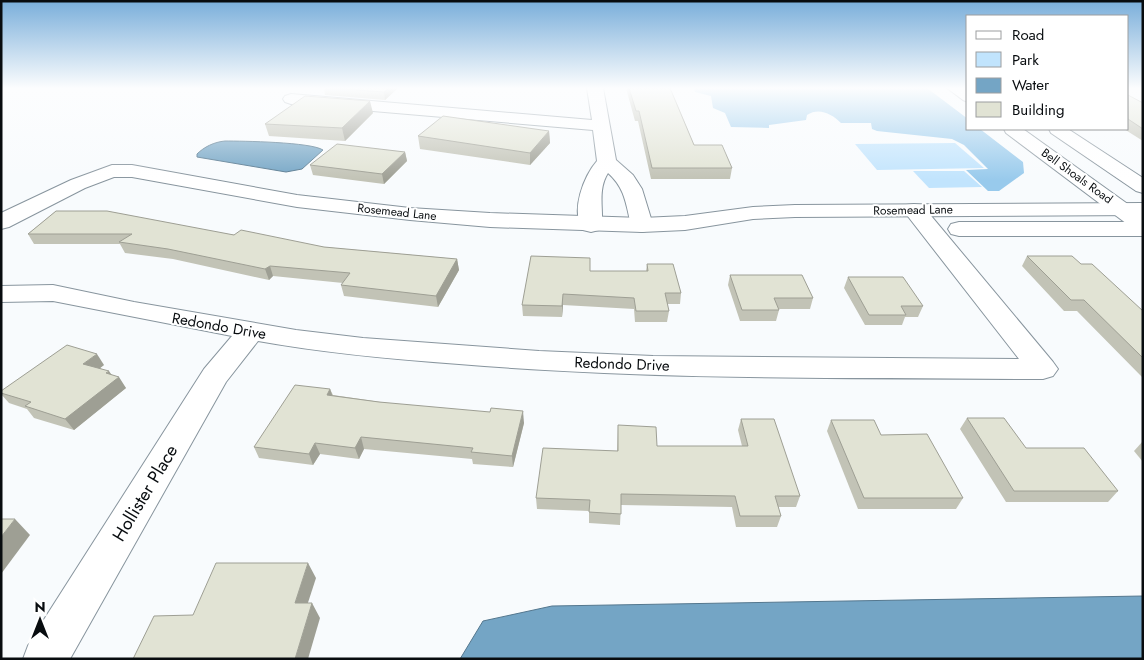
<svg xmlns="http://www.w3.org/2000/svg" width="1144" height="660" font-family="Jost,sans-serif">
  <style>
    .green { fill: #c1e4fd }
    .forest { fill: #98caec }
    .water { fill: #74a5c5; stroke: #54778e }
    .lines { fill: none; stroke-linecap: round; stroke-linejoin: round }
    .minor-casing { stroke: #88959e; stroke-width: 2 }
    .tertiary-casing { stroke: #88959e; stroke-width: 2 }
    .secondary-casing { stroke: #88959e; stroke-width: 2 }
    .minor { fill: #fff; fill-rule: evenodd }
    .tertiary { fill: #fff; fill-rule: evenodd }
    .secondary { fill: #fff; fill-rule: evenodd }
    .wall { fill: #c2c3b6 }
    .shaded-wall { fill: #9e9f94 }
    .building { fill: #e1e3d4; stroke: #9e9f94 }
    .labels { text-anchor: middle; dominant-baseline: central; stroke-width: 4; stroke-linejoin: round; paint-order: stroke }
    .far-street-label { font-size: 12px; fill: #080c0f; stroke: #fff }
    .street-label { font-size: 15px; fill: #080c0f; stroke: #fff }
    .near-street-label { font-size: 18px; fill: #080c0f; stroke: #fff }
  </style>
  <rect width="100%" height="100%" fill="#f8fbfd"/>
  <g class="green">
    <polygon points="955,143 984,168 877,170 855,144"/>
    <polygon points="913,171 964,171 982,187 929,188"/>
  </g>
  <path class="forest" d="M 694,88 L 927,88 L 968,119 L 968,129 L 980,129 L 1023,162 L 1024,173 L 999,191 L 988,191 L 966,170 L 988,169 L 964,145 L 952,139 L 877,131 L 872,129 L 871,123 L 841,123 C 832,114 819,107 807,115 L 806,120 L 769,125 L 769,128 L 731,127 L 725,113 L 713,108 L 711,96 L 695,92 Z"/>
  <g class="water">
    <path d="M 225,141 C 242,141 311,142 323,150 L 302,169 L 286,172 L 197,157 L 197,154 C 204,147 214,142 225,141 Z"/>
    <polygon points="1143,596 1143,659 460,659 483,621 552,606"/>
  </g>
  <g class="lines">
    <g class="minor-casing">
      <g id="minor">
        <path d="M 587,88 L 603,88 L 616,160 L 633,175 L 642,189 L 653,225 L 650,230 L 642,232 L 634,230 L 631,225 C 626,204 625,188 608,173 C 595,193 607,219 599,230 L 591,232 L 583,230 C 570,211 584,176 597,161 L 593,130 L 291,104 L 285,102 L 283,99 L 285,96 L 291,94 L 592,120 Z"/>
        <path d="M 914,204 L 922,205 L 1053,362 L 1058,369 L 1053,376 L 1043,379 C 848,378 653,380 459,364 C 391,359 325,353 258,341 L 226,382 L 70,659 L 23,659 L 29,643 L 204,369 L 232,336 L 53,301 L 1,302 L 1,286 L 53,285 L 134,302 L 296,330 L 363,338 L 539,351 L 653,356 L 1019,359 L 903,210 L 906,205 Z"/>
      </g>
    </g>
    <g class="tertiary-casing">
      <g id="tertiary">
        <polygon points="112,165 132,165 297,195 410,208 490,213 642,218 685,216 753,207 795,205 1143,203 1143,215 795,217 753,219 685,230 642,232 490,227 410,220 297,207 132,177 114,177 85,188 9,227 1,229 1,213 71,180"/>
        <polygon points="959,222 1143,222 1143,236 959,236 951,234 948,229 951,224"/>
      </g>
    </g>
    <g class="secondary-casing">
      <g id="secondary">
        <polygon points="947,88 965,88 968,90 968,102 963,100"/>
        <polygon points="1004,129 1023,129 1143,215 1143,232 1135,230 1006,133"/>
        <polygon points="1049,129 1068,129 1143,178 1143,193 1136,191 1051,133"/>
      </g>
    </g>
    <use href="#minor" class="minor"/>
    <use href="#tertiary" class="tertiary"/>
    <use href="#secondary" class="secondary"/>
  </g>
  <g class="wall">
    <polygon points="324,88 398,88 385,100 325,95"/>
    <polygon points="626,88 670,88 694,145 732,168 730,179 651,179 638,121 635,121"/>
    <polygon points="1128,95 1143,103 1143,141 1124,129 1128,129"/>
    <polygon points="373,113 345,141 269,136 265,124"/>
    <polygon points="549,131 550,143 530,165 420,149 418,136"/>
    <polygon points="405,152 407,161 384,184 313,175 310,165"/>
    <polygon points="56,211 324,247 457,259 459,270 438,307 344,296 341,285 343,283 273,276 269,280 173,259 125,253 120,244 34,244 28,234"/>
    <polygon points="1027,256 1081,264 1143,311 1143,378 1077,311 1064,311 1022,266"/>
    <polygon points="647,264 681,293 680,304 667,304 669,311 667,322 635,322 634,309 563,305 562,317 523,316 522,305 590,271 646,271"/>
    <polygon points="730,275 813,298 810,309 778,309 779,310 776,321 740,321 728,285"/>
    <polygon points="848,277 923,306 918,317 905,317 902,325 865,325 844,288"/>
    <polygon points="104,365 100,368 111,374 126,388 74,430 34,418 27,409 9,403 1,394 1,391"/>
    <polygon points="330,389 333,395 524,423 513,467 473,464 472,459 364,449 359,459 320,454 313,465 259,458 254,447"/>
    <polygon points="967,418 1026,448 1118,491 1108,502 1006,502 960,429"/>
    <polygon points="741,419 800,496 796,507 778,507 781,516 777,527 736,527 732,507 621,505 620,525 589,523 589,511 537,509 536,498 617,451 618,425 657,446 742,446 738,430"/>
    <polygon points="831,420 881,435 963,498 956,509 858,509 827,431"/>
    <polygon points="1143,441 1143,462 1134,451"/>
  </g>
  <g class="shaded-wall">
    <polygon points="388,88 398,88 385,100 384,92"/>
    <polygon points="370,101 373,113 345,141 342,128"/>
    <polygon points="549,131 550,143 530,165 530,153"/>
    <polygon points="405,152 407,161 384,184 382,174"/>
    <polygon points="457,259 459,270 438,307 436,296"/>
    <polygon points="270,266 273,276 269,280 265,269"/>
    <polygon points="563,294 563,305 562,317 562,306"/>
    <polygon points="97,354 104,365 91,375 83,364"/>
    <polygon points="109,371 115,380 119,377 126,388 74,430 65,419"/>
    <polygon points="330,389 334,400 327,395"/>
    <polygon points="523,411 524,423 513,467 512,456"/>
    <polygon points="361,437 364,449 359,459 355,448"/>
    <polygon points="315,443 320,454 313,465 309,454"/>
    <polygon points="15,519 30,535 1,574 1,537"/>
    <polygon points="308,563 316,578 303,618 295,603"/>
    <polygon points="312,603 320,618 308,659 295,659"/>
  </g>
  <g class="building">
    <polygon points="329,88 388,88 384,92"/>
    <polygon points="629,88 670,88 694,145 722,145 732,168 652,168 639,111 636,111"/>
    <polygon points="1128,95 1143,103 1143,129 1128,119"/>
    <polygon points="305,96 370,101 342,128 265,124"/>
    <polygon points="443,116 549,131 530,153 418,136"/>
    <polygon points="337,144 405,152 382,174 310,165"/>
    <polygon points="56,211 107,211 234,235 241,230 324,247 457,259 436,296 341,285 350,273 270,266 265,269 168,249 119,242 132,234 28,234"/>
    <polygon points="531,256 590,258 590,271 648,271 647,264 673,264 681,293 665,293 669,311 636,311 634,298 563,294 562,306 522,305"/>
    <polygon points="1027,256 1072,256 1081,264 1092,264 1143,311 1143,358 1084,300 1071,300"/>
    <polygon points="730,275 802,275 813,298 774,298 779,310 742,310"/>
    <polygon points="848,277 903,277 923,306 901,306 906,315 869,315"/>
    <polygon points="67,345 97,354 83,364 109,371 106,373 119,377 65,419 25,406 31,402 1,393 1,391"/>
    <polygon points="295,385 330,389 327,395 379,402 490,412 491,408 523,411 512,456 471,452 473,448 361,437 355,448 315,443 309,454 254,447"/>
    <polygon points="967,418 1004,418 1026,448 1084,448 1118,491 1014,491"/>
    <polygon points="741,419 774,419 800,496 775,496 781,516 740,516 735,496 621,494 621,514 589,512 590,500 536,498 543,448 618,451 618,425 656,427 657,446 748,446"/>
    <polygon points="831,420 874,420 881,435 927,434 963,498 864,498"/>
    <polygon points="1,519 15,519 1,537"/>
    <polygon points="216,563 308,563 295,603 312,603 295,659 133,659 154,616 193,615"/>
  </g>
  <linearGradient id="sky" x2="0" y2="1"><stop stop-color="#79aeda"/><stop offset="0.49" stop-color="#fcfdfe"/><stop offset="1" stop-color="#fcfdfe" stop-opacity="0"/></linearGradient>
  <rect width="1144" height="180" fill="url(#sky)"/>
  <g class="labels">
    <g class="far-street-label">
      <text transform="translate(1077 176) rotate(36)">Bell Shoals Road</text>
      <text transform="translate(913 210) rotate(-1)">Rosemead Lane</text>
      <text transform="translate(397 212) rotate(6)">Rosemead Lane</text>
    </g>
    <g class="street-label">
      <text transform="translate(219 326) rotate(10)">Redondo Drive</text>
      <text transform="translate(622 364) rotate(2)">Redondo Drive</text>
    </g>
    <g class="near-street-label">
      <text transform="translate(145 493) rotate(-59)">Hollister Place</text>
    </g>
  </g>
  <rect width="1144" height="660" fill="none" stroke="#080c0f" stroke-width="5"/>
  <rect x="966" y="15" width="162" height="115" fill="#ffffff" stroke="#9c9e9f"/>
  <rect x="976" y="31" width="25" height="8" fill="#ffffff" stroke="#9c9e9f"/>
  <text x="1012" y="40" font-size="15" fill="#080c0f">Road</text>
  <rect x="976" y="52" width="25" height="15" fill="#c1e4fd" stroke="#9c9e9f"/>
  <text x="1012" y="65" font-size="15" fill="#080c0f">Park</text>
  <rect x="976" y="78" width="25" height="15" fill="#74a5c5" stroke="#9c9e9f"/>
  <text x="1012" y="90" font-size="15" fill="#080c0f">Water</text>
  <rect x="976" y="102" width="25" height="15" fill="#e1e3d4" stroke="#9c9e9f"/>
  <text x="1012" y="115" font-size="15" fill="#080c0f">Building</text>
  <g transform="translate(40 620)" stroke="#ffffff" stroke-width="4" paint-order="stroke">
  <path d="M0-4L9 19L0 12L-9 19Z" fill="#080c0f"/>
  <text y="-8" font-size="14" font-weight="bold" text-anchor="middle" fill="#080c0f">N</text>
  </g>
</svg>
